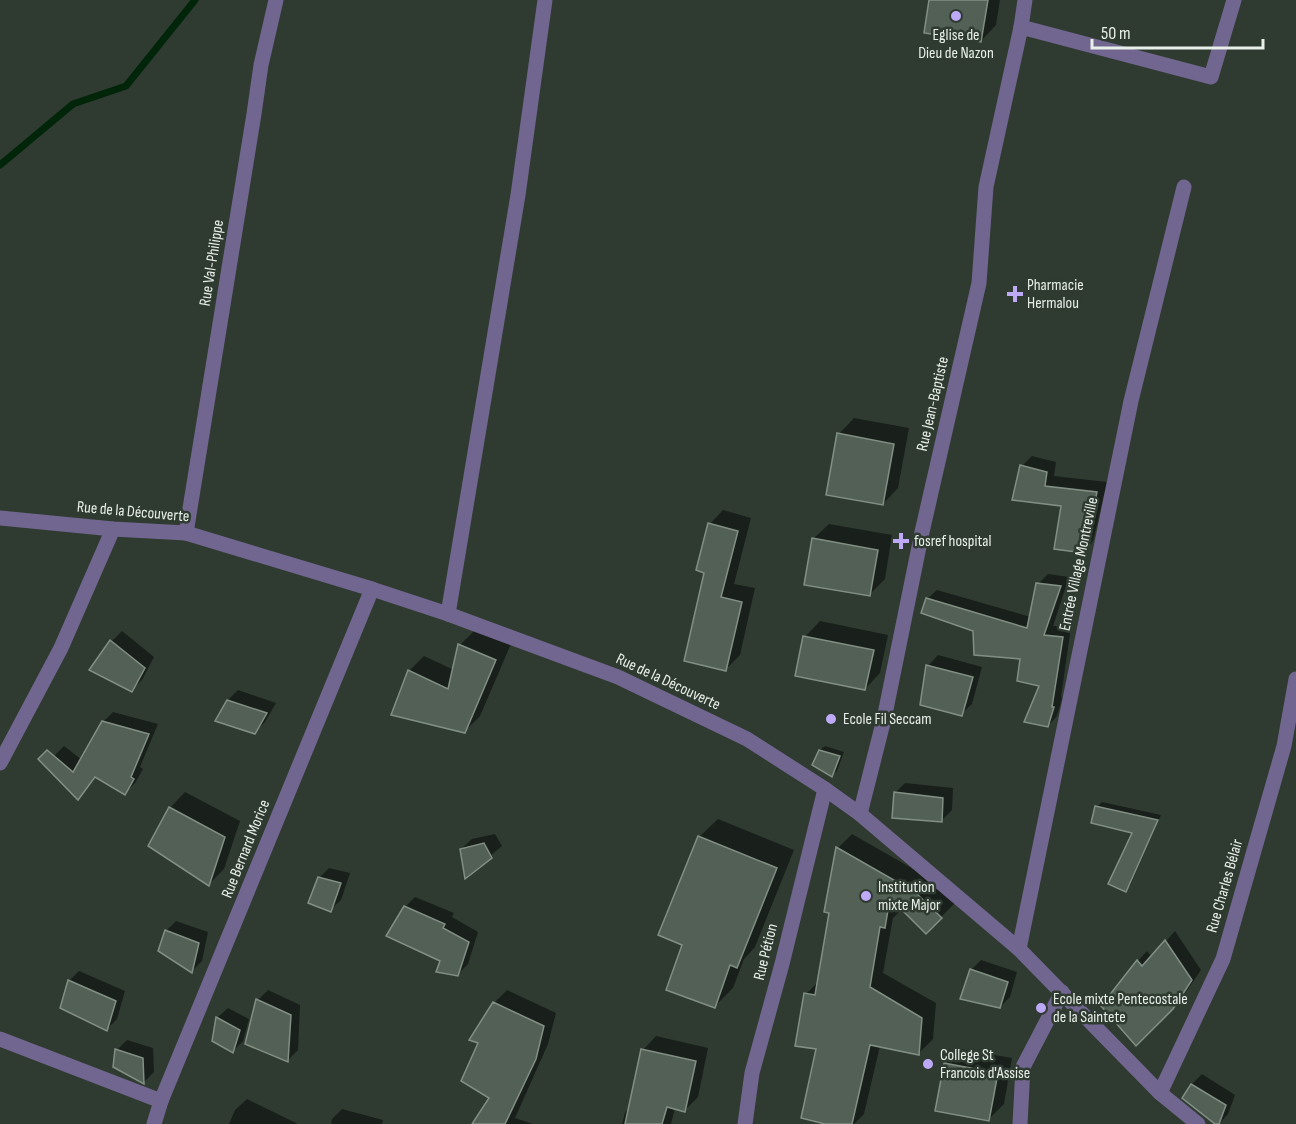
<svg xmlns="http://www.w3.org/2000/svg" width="1296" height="1124" font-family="'Sofia Sans Condensed',sans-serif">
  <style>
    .shadow { fill: #0007 }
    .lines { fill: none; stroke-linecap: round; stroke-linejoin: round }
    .stream { stroke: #002509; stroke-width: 7 }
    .building { fill: #536055; stroke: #828f84; stroke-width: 1.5 }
    .minor { stroke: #71668f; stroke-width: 15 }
    .tertiary { stroke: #71668f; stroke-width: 15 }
    .poi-dot { fill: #bda9f5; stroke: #2f3b31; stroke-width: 2 }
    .labels { text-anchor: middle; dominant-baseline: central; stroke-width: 5; stroke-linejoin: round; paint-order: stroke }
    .poi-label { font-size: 16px; fill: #e8efe9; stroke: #2f3b31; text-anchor: start }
    .street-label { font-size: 16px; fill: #e8efe9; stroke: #2f3b31 }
  </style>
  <rect width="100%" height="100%" fill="#2f3b31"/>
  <g class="shadow">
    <polygon points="931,0 1000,0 996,25 981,41"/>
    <polygon points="854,418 909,428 898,488 883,504 839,434"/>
    <polygon points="1032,456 1056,462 1054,476 1107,482 1093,541 1083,552 1063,505 1022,466"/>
    <polygon points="723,510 751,518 734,584 755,588 740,655 726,669 710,524"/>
    <polygon points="829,524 892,535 885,579 869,595 813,539"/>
    <polygon points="1048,574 1069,577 1053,626 1071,627 1061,697 1062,698 1057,716 1048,726 1041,685 1022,658 927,599 937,590 1031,617 1038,584"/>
    <polygon points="820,621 888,635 880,673 865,689 805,637"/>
    <polygon points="475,630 511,644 480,716 465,731 409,671 424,656 454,670 460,645"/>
    <polygon points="122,631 154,657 142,680 132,690 91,670 112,641"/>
    <polygon points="938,655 982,667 972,704 961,714 928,666"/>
    <polygon points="238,690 276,703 265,722 255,732 228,700"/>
    <polygon points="113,712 158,724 140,767 143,769 135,783 125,793 97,776 78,798 54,773 54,756 64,746 82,760 103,722"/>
    <polygon points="825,746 844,752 837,771 832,775 820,750"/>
    <polygon points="905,783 953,788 952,810 942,820 895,793"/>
    <polygon points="185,792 240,821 224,869 209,884 170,808"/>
    <polygon points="1102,802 1161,815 1130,886 1126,890 1134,832 1097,807"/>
    <polygon points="718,819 794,850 755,947 744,959 733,988 715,1006 699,837"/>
    <polygon points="495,834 502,846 466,876 461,849 472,839"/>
    <polygon points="852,834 929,878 955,903 926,932 900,906 899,912 893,918 883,973 936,1003 933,1039 919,1053 880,1046 864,1114 854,1124 831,1124 818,1048 806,994 819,981 831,912 826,911 838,848"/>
    <polygon points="329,868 350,873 341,900 330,910 319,878"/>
    <polygon points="415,897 454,913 452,917 478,932 468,964 458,974 442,960 405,907"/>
    <polygon points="176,921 208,932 202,961 192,971 166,931"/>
    <polygon points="1175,931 1201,970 1182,998 1136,1044 1103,1006 1138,961 1147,951 1152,957"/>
    <polygon points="981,960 1017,972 1010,997 1000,1007 971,970"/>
    <polygon points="79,971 125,991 117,1019 107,1029 69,981"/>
    <polygon points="268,990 300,1005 298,1050 288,1060 258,1000"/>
    <polygon points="507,990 556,1013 548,1044 515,1118 533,1124 474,1124 491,1097 494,1003"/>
    <polygon points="228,1008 249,1019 243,1041 233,1051 213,1040 218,1017"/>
    <polygon points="656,1036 708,1048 698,1097 685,1110 675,1108 671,1124 622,1124 625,1113 630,1107 643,1050"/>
    <polygon points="127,1040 153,1048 154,1072 144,1082 114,1066 117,1050"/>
    <polygon points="961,1049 1012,1058 1004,1104 989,1119 945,1064"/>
    <polygon points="1202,1074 1235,1095 1228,1114 1219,1124 1184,1098 1192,1084"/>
    <polygon points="247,1099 298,1124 229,1124 235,1110"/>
    <polygon points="342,1109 383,1120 382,1124 331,1124 332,1119"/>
  </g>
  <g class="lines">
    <polyline class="stream" points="0,165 73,104 126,86 195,0"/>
  </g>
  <g class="building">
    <polygon points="929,0 988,0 981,42 924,33"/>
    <polygon points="837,433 894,444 883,505 826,495"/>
    <polygon points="1020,465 1047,472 1045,486 1097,492 1084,553 1054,549 1061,506 1012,500"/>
    <polygon points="708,523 738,531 721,597 742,602 726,671 684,661 704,573 696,570"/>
    <polygon points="812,538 878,550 870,596 804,585"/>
    <polygon points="1036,583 1061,586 1044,635 1063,637 1052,707 1054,707 1048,727 1024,722 1039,686 1017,681 1020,659 974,655 973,631 921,613 926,598 1027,628"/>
    <polygon points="803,636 874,650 865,690 795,676"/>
    <polygon points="110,640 145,668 132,692 89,670"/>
    <polygon points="458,644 496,660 465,733 391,715 408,670 448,689"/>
    <polygon points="926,665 973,677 962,716 920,705"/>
    <polygon points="227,700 267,713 255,734 215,721"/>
    <polygon points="102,721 149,734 131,777 134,779 125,795 95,777 78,800 38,759 47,750 73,772"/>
    <polygon points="819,750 840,756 832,777 812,765"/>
    <polygon points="894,792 943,798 942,822 892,818"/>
    <polygon points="1095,806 1158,820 1126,892 1108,884 1132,833 1091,823"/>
    <polygon points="169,807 225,837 209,886 148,846"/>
    <polygon points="698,836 777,868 737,968 730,965 715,1008 666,990 682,945 658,935"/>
    <polygon points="484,843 492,858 465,879 460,849"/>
    <polygon points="836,847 915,892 942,918 926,934 890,898 885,928 880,927 870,987 922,1018 919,1055 870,1045 852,1124 825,1124 801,1118 816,1049 795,1046 804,993 815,995 829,913 824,912"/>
    <polygon points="318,877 341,883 331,912 308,903"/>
    <polygon points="404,906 445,924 443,928 469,942 458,976 436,972 440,961 386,936"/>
    <polygon points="165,930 199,943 192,973 158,951"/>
    <polygon points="1165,940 1192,980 1173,1009 1136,1046 1101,1006 1137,960 1142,966"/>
    <polygon points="970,969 1008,982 1000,1008 960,999"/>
    <polygon points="68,980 116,1001 107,1031 60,1008"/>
    <polygon points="256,999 291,1015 288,1062 245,1044"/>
    <polygon points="493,1002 544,1026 536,1059 505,1124 472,1124 489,1098 461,1081 478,1043 469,1040"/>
    <polygon points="216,1017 240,1030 233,1053 212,1041"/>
    <polygon points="115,1049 143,1058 144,1084 113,1067"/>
    <polygon points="641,1049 696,1061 685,1112 667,1107 662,1124 625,1124"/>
    <polygon points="944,1063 998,1073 989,1121 935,1111"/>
    <polygon points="1191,1084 1226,1105 1219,1124 1215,1124 1182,1098"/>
  </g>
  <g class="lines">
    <g class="minor">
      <polyline points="1021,27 1211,77 1234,0"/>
      <polyline points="186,533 254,114 261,65 276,0"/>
      <polyline points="448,614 518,195 545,0"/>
      <polyline points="0,763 61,648 113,529"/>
      <polyline points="860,814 884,719 922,532 979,283 986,187 1021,27 1025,0"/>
      <polyline points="1019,949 1131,401 1184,187"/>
      <polyline points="0,1039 161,1101"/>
      <polyline points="1160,1093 1223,959 1284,746 1296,679"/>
      <polyline points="154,1124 161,1101 372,589"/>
      <polyline points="745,1124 752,1073 782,964 825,789"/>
      <polyline points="1020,1124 1023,1067 1062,992"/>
    </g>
    <polyline class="tertiary" points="0,518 113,529 186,533 372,589 448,614 618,677 747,739 825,789 860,814 1019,949 1160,1093 1198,1124"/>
  </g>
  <g class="poi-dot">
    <circle cx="956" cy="16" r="6"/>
    <path d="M1012 285h6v6h6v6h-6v6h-6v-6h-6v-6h6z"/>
    <path d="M898 532h6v6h6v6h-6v6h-6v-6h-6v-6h6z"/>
    <circle cx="831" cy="719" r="6"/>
    <circle cx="866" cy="896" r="6"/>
    <circle cx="1041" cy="1008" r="6"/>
    <circle cx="928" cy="1064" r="6"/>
  </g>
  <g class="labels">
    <g class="poi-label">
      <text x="956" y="35" text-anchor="middle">Eglise de<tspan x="956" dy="18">Dieu de Nazon</tspan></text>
      <text x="1027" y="285">Pharmacie<tspan x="1027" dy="18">Hermalou</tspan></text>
      <text x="914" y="541">fosref hospital</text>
      <text x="843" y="719">Ecole Fil Seccam</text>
      <text x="878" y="887">Institution<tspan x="878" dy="18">mixte Major</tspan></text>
      <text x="1053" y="999">Ecole mixte Pentecostale<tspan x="1053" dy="18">de la Saintete</tspan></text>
      <text x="940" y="1055">College St<tspan x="940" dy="18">Francois d'Assise</tspan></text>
    </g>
    <g class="street-label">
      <text transform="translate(212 263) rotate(-81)">Rue Val-Philippe</text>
      <text transform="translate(933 404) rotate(-77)">Rue Jean-Baptiste</text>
      <text transform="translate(133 512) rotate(5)">Rue de la Découverte</text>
      <text transform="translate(1079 564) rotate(-78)">Entrée Village Montreville</text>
      <text transform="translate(668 682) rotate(25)">Rue de la Découverte</text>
      <text transform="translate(246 849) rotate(-68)">Rue Bernard Morice</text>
      <text transform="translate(1225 886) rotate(-74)">Rue Charles Bélair</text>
      <text transform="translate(766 952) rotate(-76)">Rue Pétion</text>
    </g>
  </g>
  <path d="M1092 39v9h171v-9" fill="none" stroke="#e8efe9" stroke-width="3"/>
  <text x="1101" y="39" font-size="18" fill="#e8efe9" stroke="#2f3b31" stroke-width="4.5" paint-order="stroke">50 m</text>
</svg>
